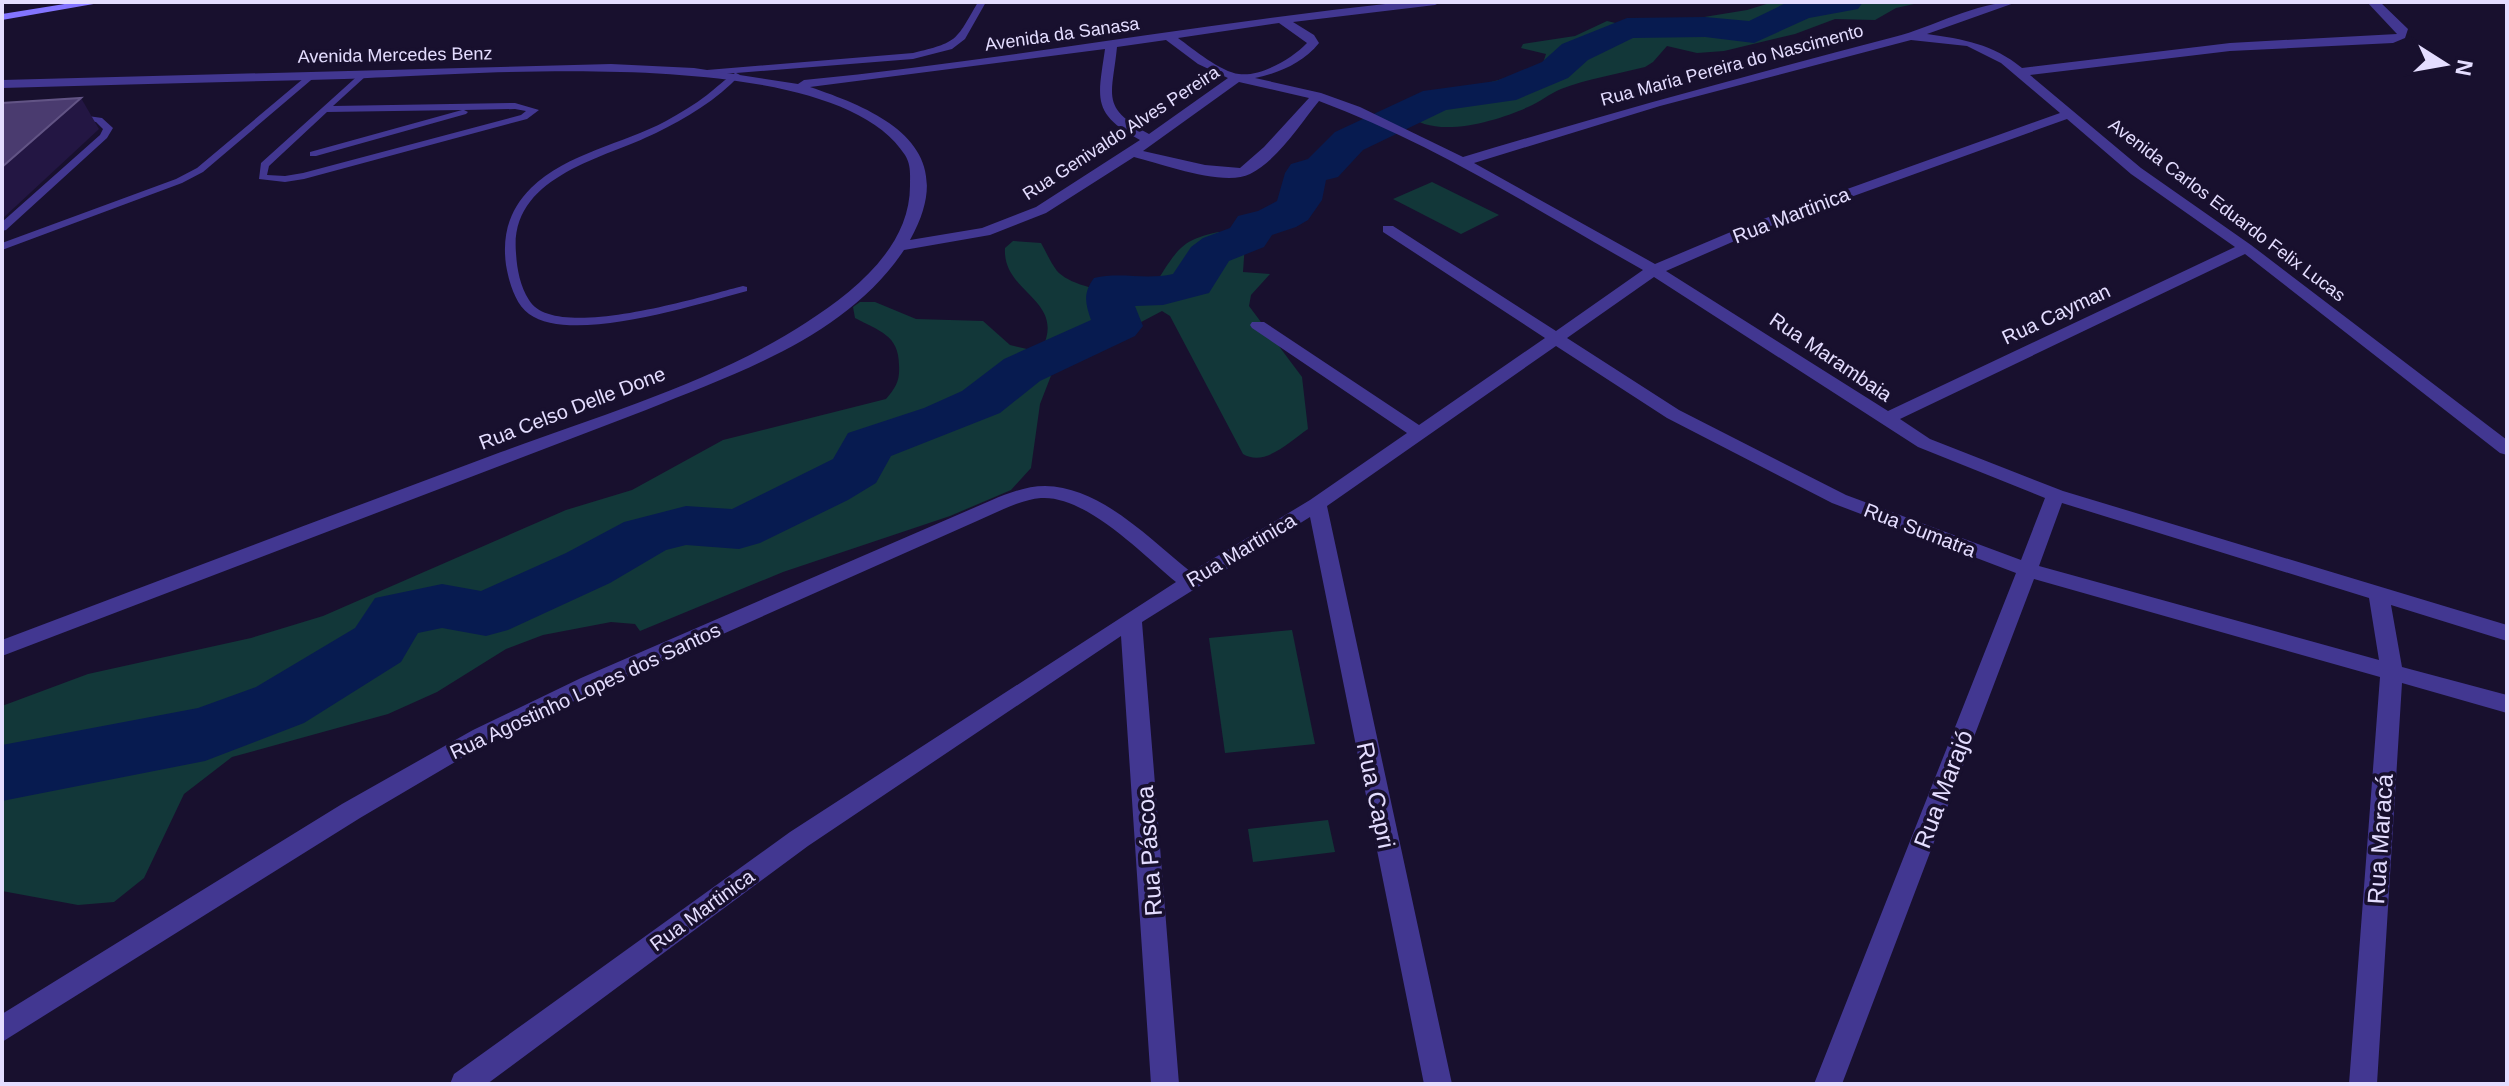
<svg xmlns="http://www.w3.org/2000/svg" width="2509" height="1086" font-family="Arial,sans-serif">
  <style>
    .green { fill: #123739 }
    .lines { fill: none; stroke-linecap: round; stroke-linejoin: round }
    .river { fill: #071b50; fill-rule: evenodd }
    .lane { fill: #423791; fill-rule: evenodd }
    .street { fill: #423791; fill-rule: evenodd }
    .secondary { fill: #8374ff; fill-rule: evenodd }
    .shaded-wall { fill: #231643 }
    .building { fill: #4a3b6f; stroke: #625485; stroke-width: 2 }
    .labels { text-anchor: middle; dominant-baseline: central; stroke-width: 7; stroke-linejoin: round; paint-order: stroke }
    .far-street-label { font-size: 18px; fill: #e4ddff; stroke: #18102e }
    .street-label { font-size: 20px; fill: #e4ddff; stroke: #18102e }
    .near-street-label { font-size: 24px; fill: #e4ddff; stroke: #18102e }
  </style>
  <rect width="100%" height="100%" fill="#18102e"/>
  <g class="green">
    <path d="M 1773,2 L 1923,2 L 1896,8 L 1875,20 L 1835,19 L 1795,34 L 1724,51 L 1697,53 L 1667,46 L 1653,62 L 1645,67 C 1617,74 1587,79 1561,89 C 1549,94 1540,102 1528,107 C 1497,121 1432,141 1407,113 C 1449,86 1499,86 1543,63 L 1546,54 L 1521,48 L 1523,44 L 1575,36 L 1607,21 L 1624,25 L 1698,18 L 1747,10 Z"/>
    <polygon points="1432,182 1499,215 1461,234 1393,199"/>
    <path d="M 1218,232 L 1237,234 L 1245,243 L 1243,272 L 1270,274 L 1251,295 L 1249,306 L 1302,377 L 1308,429 C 1289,442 1265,467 1243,454 L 1170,316 L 1162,311 L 1054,368 L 1040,404 L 1031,468 L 1011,490 L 950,516 L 783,572 L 640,631 L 635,624 L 611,622 L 543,635 L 506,649 L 437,692 L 388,714 L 232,757 L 184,794 L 144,878 L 114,902 L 78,905 L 2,891 L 2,706 L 88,674 L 251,638 L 323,616 L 566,510 L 632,490 L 723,440 L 886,399 C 896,387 900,381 899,365 C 899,335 879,331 855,318 L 853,307 L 860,302 L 875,302 L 916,319 L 983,321 L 1010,345 L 1027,349 L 1043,347 C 1065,299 1002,293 1005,248 L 1013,241 L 1041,243 C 1046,252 1051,263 1057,271 C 1073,289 1132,299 1153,285 C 1157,281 1161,275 1164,270 C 1181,244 1188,239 1218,232 Z"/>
    <polygon points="1292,630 1315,744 1225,753 1209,638"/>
    <polygon points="1328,820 1335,852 1253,862 1248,829"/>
  </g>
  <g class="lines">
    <path class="river" d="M 1788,2 L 1863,2 L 1858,9 L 1809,18 L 1754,43 L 1705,37 L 1633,38 L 1588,60 L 1568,78 L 1516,100 L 1446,110 L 1363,150 L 1338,177 L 1326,180 L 1322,200 L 1308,220 L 1296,227 L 1272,235 L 1264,247 L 1229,261 L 1209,293 L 1163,305 L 1135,306 L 1143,326 L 1135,336 L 1040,381 L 1000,413 L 891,456 L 876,483 L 848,500 L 760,543 L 739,549 L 686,545 L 666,550 L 610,583 L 508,630 L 486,636 L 442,628 L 418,633 L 401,662 L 304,723 L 205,761 L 2,801 L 2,745 L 198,708 L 256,687 L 355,628 L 375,598 L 442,584 L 481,591 L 566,553 L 624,522 L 686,506 L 732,509 L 833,459 L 848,433 L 924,408 L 962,391 L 1004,359 L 1091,320 C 1085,303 1083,293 1094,278 C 1120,272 1146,280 1173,274 L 1191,247 L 1203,238 L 1230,228 L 1238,216 L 1258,211 L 1277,201 L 1285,173 L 1291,164 L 1308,159 L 1335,132 L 1423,91 L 1496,81 L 1542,62 L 1562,44 L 1627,18 L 1705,17 L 1749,21 Z"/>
    <g class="lane">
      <path d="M 978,2 L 986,2 L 965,39 L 952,49 L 913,59 L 736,73 L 740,75 C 717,100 686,118 656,133 C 603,159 509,176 516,253 C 517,269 520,286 529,300 C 554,343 702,296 743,286 L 747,287 L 747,291 C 697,304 572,345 529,314 C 515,304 509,282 506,265 C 502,235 509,210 531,188 C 567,153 623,144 666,121 C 680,113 694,105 707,95 C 716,88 725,79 735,73 L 710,75 L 707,74 L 707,70 L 913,53 C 958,42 955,42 978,2 Z"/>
      <path d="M 363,71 L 367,74 L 366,76 L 333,106 L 515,103 L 539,110 L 527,119 L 304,179 L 285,182 L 259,179 L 261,163 ZM 515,109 L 526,111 L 521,115 L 303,173 L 285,176 L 267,175 L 269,166 L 327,112 L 462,110 L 310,152 L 310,156 L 316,156 L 466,114 L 468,112 L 464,110 Z"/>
      <polygon points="310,73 317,75 203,172 182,183 2,250 2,243 176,179 197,168"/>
      <polygon points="74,114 102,118 113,128 107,138 6,230 2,231 2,222 100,135 103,129 96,122 71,119 71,115"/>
    </g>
    <path class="street" d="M 1403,2 L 1441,2 L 1435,5 L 1293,22 L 1314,35 L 1319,43 C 1303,63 1279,73 1255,78 L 1321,93 L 1360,107 L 1463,157 C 1606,114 1749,75 1894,37 C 1934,27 1975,2 2017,2 L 1927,34 C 1963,39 1993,44 2022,68 L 2230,43 L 2397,34 L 2367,2 L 2380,2 L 2408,29 L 2405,38 L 2393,43 L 2230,51 L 2030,75 L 2141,168 L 2251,245 L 2507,440 L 2507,455 L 2500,453 L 2245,254 L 1900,419 L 1930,439 L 2063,491 L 2507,625 L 2507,641 L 2391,605 L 2402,667 L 2507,695 L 2507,713 L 2402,683 L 2377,1084 L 2349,1084 L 2380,677 L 2034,579 L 1842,1084 L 1814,1084 L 2016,573 L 1832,503 L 1667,418 L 1556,346 L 1327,506 L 1452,1084 L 1424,1084 L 1310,517 L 1142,622 L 1179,1084 L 1151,1084 L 1121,636 L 808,846 L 487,1084 L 450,1084 L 454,1074 L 790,832 L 1176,582 C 1143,555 1086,495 1041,498 C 1019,500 998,512 977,521 L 597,690 L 489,742 L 360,818 L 2,1042 L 2,1014 L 342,804 L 473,730 L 581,678 L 992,500 C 1008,493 1027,486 1045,486 C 1102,487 1150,540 1191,572 L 1310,500 L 1407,433 L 1252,328 L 1250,325 L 1252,322 L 1264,322 L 1419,425 L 1545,338 L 1383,232 L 1383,226 L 1393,226 L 1556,331 L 1643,270 C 1538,211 1433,143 1319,101 C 1300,124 1278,160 1250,174 C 1224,187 1162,164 1134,157 L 1046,213 L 990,235 L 904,250 C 847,336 738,373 646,410 L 2,656 L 2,640 C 168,577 335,514 501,452 C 603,414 715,382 807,322 C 855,291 911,246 910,184 C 910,173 911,165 905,155 C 833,41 469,75 344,79 C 230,82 116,85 2,88 L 2,80 L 611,64 L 694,68 L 798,84 L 804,80 C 1005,60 1203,23 1403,2 ZM 1279,23 L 1307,43 C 1293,58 1261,77 1239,74 C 1221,72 1193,49 1178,38 ZM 1166,40 L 1198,64 L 1228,78 L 1149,134 C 1100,107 1112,97 1117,47 ZM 1911,40 L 1967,46 L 2001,63 L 2060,113 L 1752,223 L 1655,264 L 1474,163 L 1660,106 ZM 1105,49 C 1098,99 1091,113 1140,140 L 1036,207 L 982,228 L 910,240 C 962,148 884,112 810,87 ZM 1239,82 L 1309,98 L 1264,147 L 1240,168 L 1205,165 L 1143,151 ZM 2067,119 L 2131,174 L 2235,247 L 1888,411 L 1666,271 L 1762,229 ZM 1654,277 L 1918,447 L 2045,498 L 2021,560 L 1846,495 L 1679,410 L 1567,338 ZM 2062,503 L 2369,598 L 2379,660 L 2039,566 Z"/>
    <polygon class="secondary" points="77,2 105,2 2,20 2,14"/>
  </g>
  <polygon class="shaded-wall" points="81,98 99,129 2,219 2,167"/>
  <polygon class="building" points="81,98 2,167 2,103"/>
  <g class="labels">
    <g class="far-street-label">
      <text transform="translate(1062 34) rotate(-8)">Avenida da Sanasa</text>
      <text transform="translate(395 55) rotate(-1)">Avenida Mercedes Benz</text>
      <text transform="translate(1732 65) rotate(-15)">Rua Maria Pereira do Nascimento</text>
      <text transform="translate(1121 133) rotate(-33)">Rua Genivaldo Alves Pereira</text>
      <text transform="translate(2227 210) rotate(37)">Avenida Carlos Eduardo Felix Lucas</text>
    </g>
    <g class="street-label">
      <text transform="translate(1791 215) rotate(-21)">Rua Martinica</text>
      <text transform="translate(2056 314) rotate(-25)">Rua Cayman</text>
      <text transform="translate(1831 357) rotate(34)">Rua Marambaia</text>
      <text transform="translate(572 408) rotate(-21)">Rua Celso Delle Done</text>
      <text transform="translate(1920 530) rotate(21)">Rua Sumatra</text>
      <text transform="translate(1241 550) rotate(-31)">Rua Martinica</text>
      <text transform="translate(585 691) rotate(-25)">Rua Agostinho Lopes dos Santos</text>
      <text transform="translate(702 910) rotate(-36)">Rua Martinica</text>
    </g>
    <g class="near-street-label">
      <text transform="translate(1943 789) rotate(-69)">Rua Marajó</text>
      <text transform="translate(1376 795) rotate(78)">Rua Capri</text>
      <text transform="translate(2380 839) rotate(-86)">Rua Maracá</text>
      <text transform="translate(1149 851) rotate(-94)">Rua Páscoa</text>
    </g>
  </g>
  <rect width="2509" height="1086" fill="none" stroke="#e4ddff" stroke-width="8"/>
  <g transform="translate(2445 64) rotate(101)" stroke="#18102e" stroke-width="6" paint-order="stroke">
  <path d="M0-6L14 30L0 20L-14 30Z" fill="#e4ddff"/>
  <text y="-12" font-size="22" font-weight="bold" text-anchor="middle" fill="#e4ddff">N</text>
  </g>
</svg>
